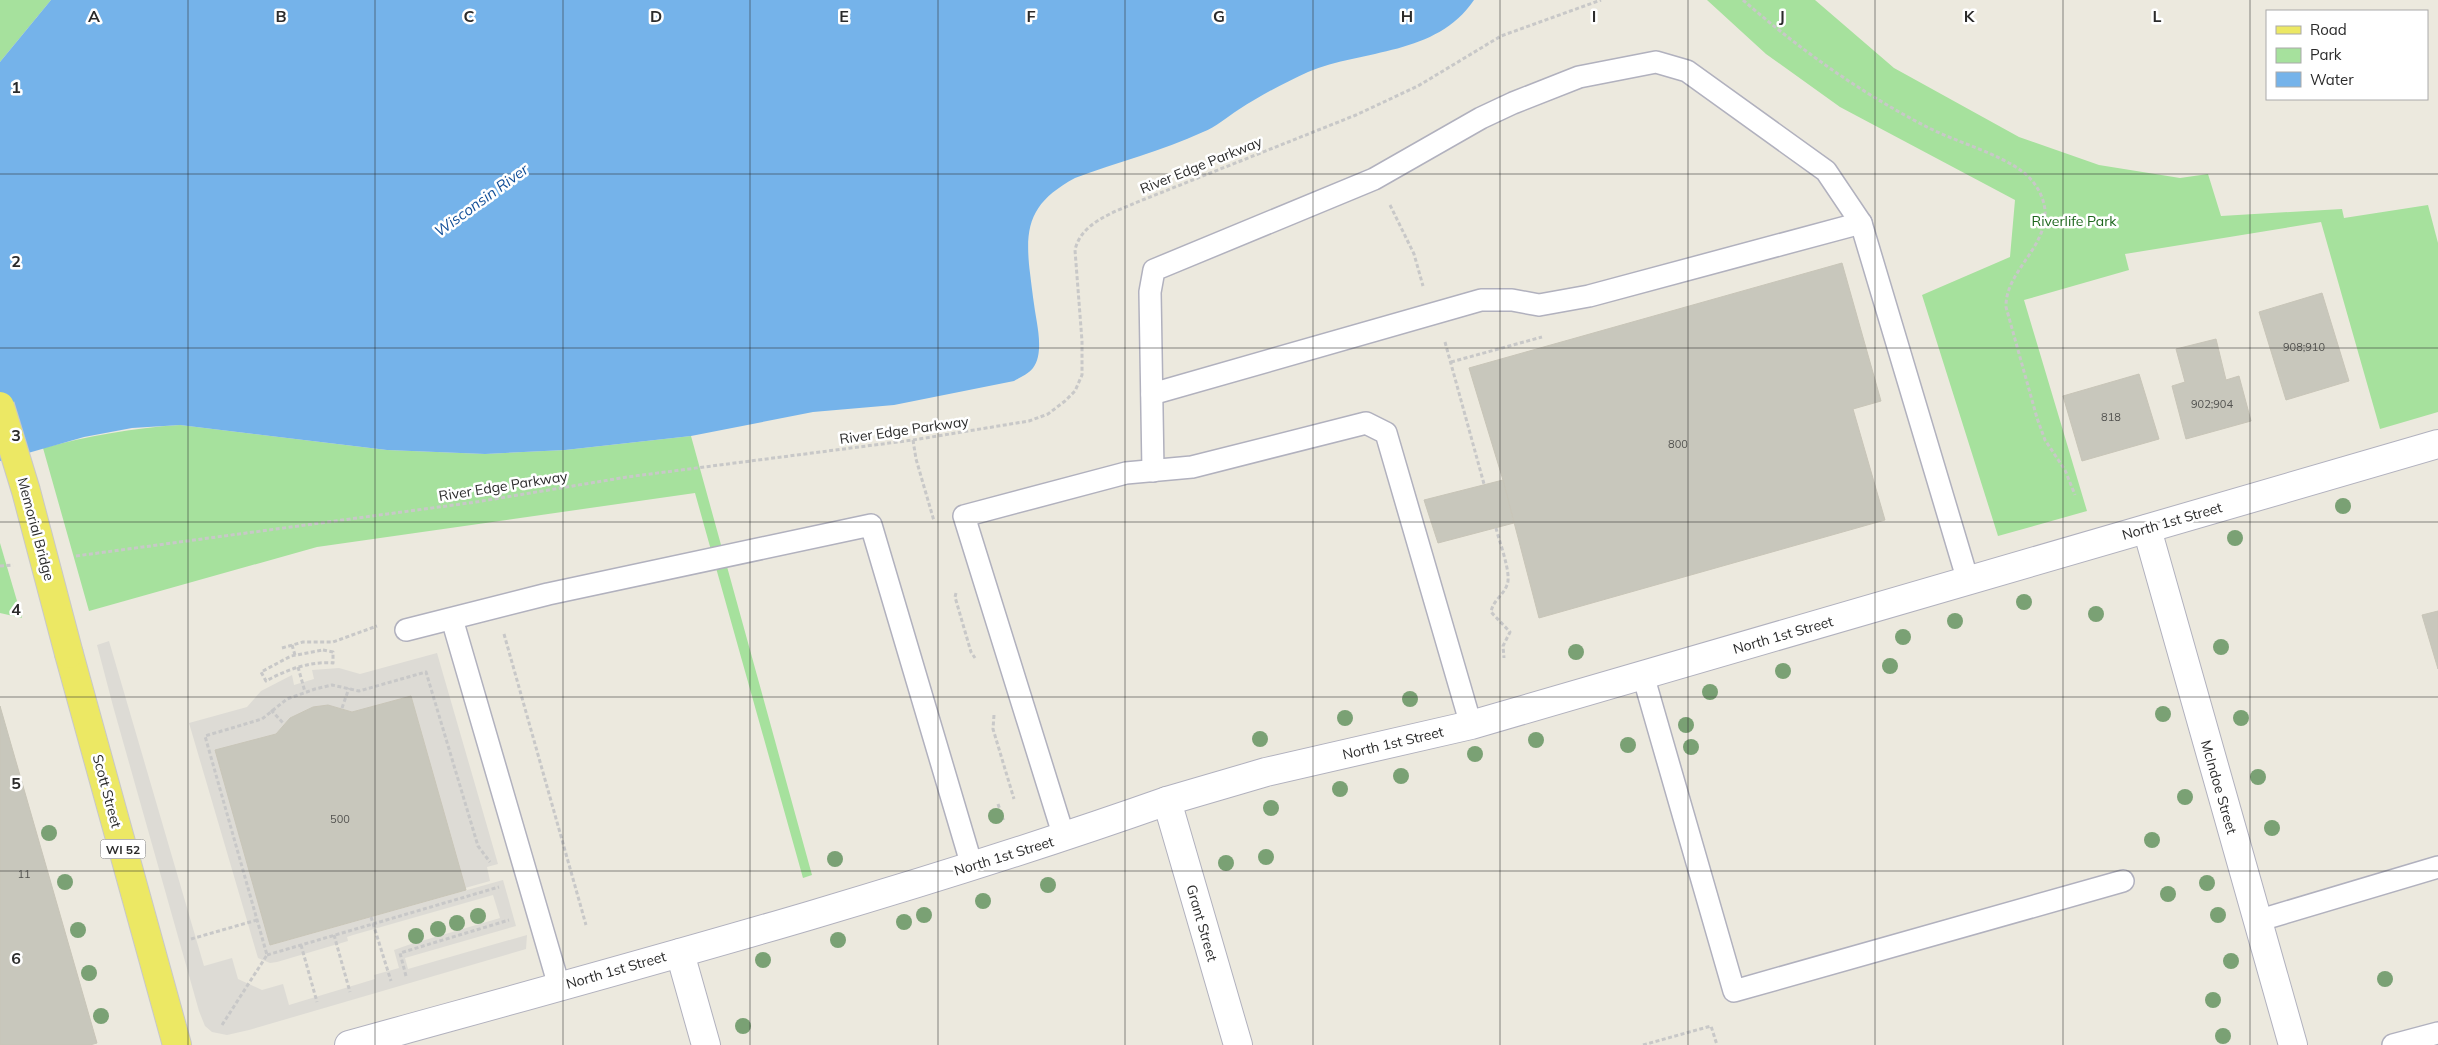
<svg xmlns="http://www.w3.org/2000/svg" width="2438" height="1045" font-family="Mulish,sans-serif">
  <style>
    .green { fill: #a6e19d }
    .plaza { fill: #dddbd5 }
    .water { fill: #75b3ea }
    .building { fill: #c8c7bc; stroke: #c8c5b8 }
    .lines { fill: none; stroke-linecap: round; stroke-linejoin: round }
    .service-casing { stroke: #b1b1be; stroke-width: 24 }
    .minor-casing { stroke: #b1b1be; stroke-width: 30 }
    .tertiary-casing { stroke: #b1b1be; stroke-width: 30 }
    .primary-casing { stroke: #c8c8c8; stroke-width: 30 }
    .path { stroke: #c8c8c8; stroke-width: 3; stroke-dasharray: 4 2.5; stroke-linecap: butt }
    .service { stroke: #fff; stroke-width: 21 }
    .minor { stroke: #fff; stroke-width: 28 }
    .tertiary { stroke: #fff; stroke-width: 28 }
    .primary { stroke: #ece864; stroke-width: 28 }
    .primary-bridge-casing { stroke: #c8c8c8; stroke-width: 30; stroke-linecap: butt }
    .primary-bridge { stroke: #ece864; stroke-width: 28 }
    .tree { fill: #7aa174 }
    .grid { fill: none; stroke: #2b2b2b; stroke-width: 1; stroke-opacity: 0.55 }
    .labels { text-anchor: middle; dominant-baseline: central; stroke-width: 5; stroke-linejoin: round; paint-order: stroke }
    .number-label { font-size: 11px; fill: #52524f }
    .shield { fill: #fff; stroke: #6b6b6b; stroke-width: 1 }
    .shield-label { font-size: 12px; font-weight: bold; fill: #2b2b2b }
    .street-label { font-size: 14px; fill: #2b2b2b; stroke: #fff }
    .park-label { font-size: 14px; fill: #1d661d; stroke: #fff }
    .water-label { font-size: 15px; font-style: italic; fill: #124f98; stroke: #fff }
    .grid-label { font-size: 16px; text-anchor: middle; font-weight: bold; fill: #2b2b2b; stroke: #fff; stroke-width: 5; stroke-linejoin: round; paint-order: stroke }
  </style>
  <rect width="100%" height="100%" fill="#ece9de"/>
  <g class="green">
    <polygon points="0,0 51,0 0,62"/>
    <polygon points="1707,0 1815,0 1894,68 2019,137 2099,165 2180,178 2208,174 2221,216 2342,209 2344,218 2428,205 2438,243 2438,412 2380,429 2321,222 2125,254 2129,270 2024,300 2087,511 1998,536 1922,295 2010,257 2015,200 1840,107 1766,54"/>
    <path d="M 180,425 L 387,450 L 485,454 L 565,450 L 691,436 L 812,875 L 803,878 L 695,493 L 317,547 L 89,611 L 43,448 C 88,436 132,428 180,425 Z"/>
    <polygon points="0,543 22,618 0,613"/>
  </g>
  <polygon class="plaza" points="109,641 204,966 232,958 238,979 262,990 283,984 289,1005 375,979 374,975 399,968 394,950 408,945 500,918 493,895 353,935 347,937 348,941 277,962 270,963 258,958 189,723 247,707 261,691 292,675 294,685 314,679 312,670 339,668 360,674 437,653 498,864 487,867 490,881 465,888 411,696 352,712 328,705 313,707 290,718 276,734 216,751 271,945 503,880 516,926 405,958 408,969 527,935 526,949 249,1030 227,1035 212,1032 205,1026 199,1011 113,706 97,645"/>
  <path class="water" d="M 51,0 L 1474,0 C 1436,56 1364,49 1308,72 C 1284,83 1261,95 1238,110 C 1227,117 1216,127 1203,132 C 1162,151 1117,162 1075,178 C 1031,202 1024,225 1030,273 C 1032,290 1034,306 1037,323 C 1039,336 1042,356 1033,368 C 1028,374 1021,377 1014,381 L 894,405 L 813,412 L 691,436 L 565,450 L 485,454 L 387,450 L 180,425 L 132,428 L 84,437 L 0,461 L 0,62 Z"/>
  <g class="building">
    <polygon points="1842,263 1881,401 1853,409 1885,520 1539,618 1503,480 1469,368"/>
    <polygon points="2322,293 2349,381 2286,400 2259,312"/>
    <polygon points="2216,339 2226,380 2239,376 2251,421 2186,439 2172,386 2185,382 2176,349"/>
    <polygon points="2139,374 2159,439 2082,461 2063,396"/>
    <polygon points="1503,480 1514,523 1438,543 1424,500"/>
    <polygon points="2438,611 2438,669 2422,615"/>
    <polygon points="411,696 466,890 270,945 215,750 276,734 290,718 313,707 328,705 352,712"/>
    <polygon points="0,706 97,1043 90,1045 0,1045"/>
  </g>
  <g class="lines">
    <g class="service-casing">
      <g id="service">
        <polyline points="1152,394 1481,300 1512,300 1539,305 1589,296 1861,223"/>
        <polyline points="1153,471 1150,292 1154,270 1374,179 1481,118 1513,103 1579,77 1656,62 1687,71 1826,171 1861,223 1968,581"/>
        <polyline points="452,619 559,986"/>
        <polyline points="406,630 548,594 871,525 972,866"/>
        <polyline points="1643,675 1734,991 2123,881"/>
        <polyline points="1064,837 964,516 1126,473 1192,467 1366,423 1386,433 1471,725"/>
        <polyline points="2257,921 2438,867"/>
        <polyline points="2393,1045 2438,1033"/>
      </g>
    </g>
    <g class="minor-casing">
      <g id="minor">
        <polyline points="2147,529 2293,1045"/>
        <polyline points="1167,801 1266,772 1471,725 2438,444"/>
        <polyline points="680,953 706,1045"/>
      </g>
    </g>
    <g class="tertiary-casing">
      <path id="tertiary" d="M 349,1045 C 623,969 898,896 1167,801 L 1238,1045"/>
    </g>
    <g class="primary-casing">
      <polyline id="primary" points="69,654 177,1045"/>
    </g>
    <g class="path">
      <path d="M 1743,0 C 1799,49 1861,93 1927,127 C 1956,142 1998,153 2023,172 C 2035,181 2044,196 2045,211 C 2047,248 2005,272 2006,307 L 2037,418 L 2045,440 L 2065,470 L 2075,495"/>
      <polyline points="1390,205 1414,254 1423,286"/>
      <polyline points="1445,342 1484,484"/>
      <polyline points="1451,362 1542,337"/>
      <polyline points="913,440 916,459 934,521"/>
      <path d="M 1496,528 C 1499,541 1512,574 1507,585 C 1503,596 1493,600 1491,612 L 1510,632 L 1503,646 L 1504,658"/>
      <path d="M 76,556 L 476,502 L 627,477 L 913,440 L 1029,421 L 1048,414 L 1065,401 L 1075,391 L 1082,375 L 1082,341 L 1075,250 C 1081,223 1112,213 1135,203 L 1356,115 L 1418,86 L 1501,36 L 1601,0"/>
      <polyline points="0,566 13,565"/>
      <polyline points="956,593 955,597 971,652 975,658"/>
      <polyline points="504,634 586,925"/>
      <polyline points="292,645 295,655"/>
      <polyline points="282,648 303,642 333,642 377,626"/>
      <path d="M 323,650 L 333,652 L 333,663 C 310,661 286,670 266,681 L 261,672 L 291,656 Z"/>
      <polyline points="298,667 305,692"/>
      <polyline points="342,708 349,688"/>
      <polyline points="271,710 284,724"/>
      <polyline points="994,715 993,729 1014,799"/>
      <polyline points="998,804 1004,822"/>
      <polyline points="371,917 391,981"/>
      <polyline points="334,935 350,992"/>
      <polyline points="191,939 257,920"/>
      <polyline points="301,945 317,1002"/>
      <polyline points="267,955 499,887"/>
      <polyline points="406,976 400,953 509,920"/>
      <polyline points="222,1025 267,955 205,736 262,719 287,699 315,689 332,685 359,691 426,672 478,846 490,862"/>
      <polyline points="1643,1045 1711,1026 1717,1045"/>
    </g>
    <use href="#service" class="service"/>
    <use href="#minor" class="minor"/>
    <use href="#tertiary" class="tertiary"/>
    <use href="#primary" class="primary"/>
    <g class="primary-bridge-casing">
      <polyline id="primary-bridge" points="0,406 26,491 69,654"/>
    </g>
    <use href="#primary-bridge" class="primary-bridge"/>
  </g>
  <g class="tree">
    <circle cx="2343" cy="506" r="8"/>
    <circle cx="2235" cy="538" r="8"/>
    <circle cx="2024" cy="602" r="8"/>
    <circle cx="2096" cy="614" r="8"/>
    <circle cx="1955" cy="621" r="8"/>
    <circle cx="1903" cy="637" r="8"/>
    <circle cx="2221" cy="647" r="8"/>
    <circle cx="1576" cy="652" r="8"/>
    <circle cx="1890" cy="666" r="8"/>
    <circle cx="1783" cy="671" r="8"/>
    <circle cx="1710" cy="692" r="8"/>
    <circle cx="1410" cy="699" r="8"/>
    <circle cx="2163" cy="714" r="8"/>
    <circle cx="1345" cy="718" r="8"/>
    <circle cx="2241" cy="718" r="8"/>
    <circle cx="1686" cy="725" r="8"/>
    <circle cx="1260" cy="739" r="8"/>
    <circle cx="1536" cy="740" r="8"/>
    <circle cx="1628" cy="745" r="8"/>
    <circle cx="1691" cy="747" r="8"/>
    <circle cx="1475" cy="754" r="8"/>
    <circle cx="1401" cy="776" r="8"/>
    <circle cx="2258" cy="777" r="8"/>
    <circle cx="1340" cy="789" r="8"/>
    <circle cx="2185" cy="797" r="8"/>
    <circle cx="1271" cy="808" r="8"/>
    <circle cx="996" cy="816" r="8"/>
    <circle cx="2272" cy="828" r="8"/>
    <circle cx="49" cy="833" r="8"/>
    <circle cx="2152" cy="840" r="8"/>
    <circle cx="1266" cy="857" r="8"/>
    <circle cx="835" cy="859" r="8"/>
    <circle cx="1226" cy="863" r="8"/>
    <circle cx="65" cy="882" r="8"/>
    <circle cx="2207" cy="883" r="8"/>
    <circle cx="1048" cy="885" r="8"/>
    <circle cx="2168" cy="894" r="8"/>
    <circle cx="983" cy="901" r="8"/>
    <circle cx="924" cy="915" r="8"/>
    <circle cx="2218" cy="915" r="8"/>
    <circle cx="478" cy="916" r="8"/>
    <circle cx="904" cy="922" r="8"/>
    <circle cx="457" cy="923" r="8"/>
    <circle cx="438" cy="929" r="8"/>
    <circle cx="78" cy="930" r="8"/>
    <circle cx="416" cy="936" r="8"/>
    <circle cx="838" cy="940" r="8"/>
    <circle cx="763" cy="960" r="8"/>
    <circle cx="2231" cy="961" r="8"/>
    <circle cx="89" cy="973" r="8"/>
    <circle cx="2385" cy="979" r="8"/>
    <circle cx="2213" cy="1000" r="8"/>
    <circle cx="101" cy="1016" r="8"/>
    <circle cx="743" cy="1026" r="8"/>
    <circle cx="2223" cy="1036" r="8"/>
  </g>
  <path class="grid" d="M 188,0 L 188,1045M 375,0 L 375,1045M 563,0 L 563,1045M 750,0 L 750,1045M 938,0 L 938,1045M 1125,0 L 1125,1045M 1313,0 L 1313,1045M 1500,0 L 1500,1045M 1688,0 L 1688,1045M 1875,0 L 1875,1045M 2063,0 L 2063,1045M 2250,0 L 2250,1045M 0,174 L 2438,174M 0,348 L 2438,348M 0,522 L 2438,522M 0,697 L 2438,697M 0,871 L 2438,871"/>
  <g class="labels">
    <g class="number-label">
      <text x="2304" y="347">908;910</text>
      <text x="2212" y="404">902;904</text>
      <text x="2111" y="417">818</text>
      <text x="1678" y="444">800</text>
      <text x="340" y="819">500</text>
      <text x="24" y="874">11</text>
    </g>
    <rect class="shield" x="100.5" y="839.5" width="45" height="19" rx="4"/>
    <g class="shield-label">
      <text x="123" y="849">WI 52</text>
    </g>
    <g class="street-label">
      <text transform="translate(1201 165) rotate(-22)">River Edge Parkway</text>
      <text transform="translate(904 430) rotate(-8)">River Edge Parkway</text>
      <text transform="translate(503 486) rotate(-9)">River Edge Parkway</text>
      <text transform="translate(2172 521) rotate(-16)">North 1st Street</text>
      <text transform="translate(36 529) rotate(75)">Memorial Bridge</text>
      <text transform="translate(1783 635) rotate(-16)">North 1st Street</text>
      <text transform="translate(1393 743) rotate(-13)">North 1st Street</text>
      <text transform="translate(2219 787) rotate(74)">McIndoe Street</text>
      <text transform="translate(107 791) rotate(75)">Scott Street</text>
      <text transform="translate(1004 856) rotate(-17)">North 1st Street</text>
      <text transform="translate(1202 923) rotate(74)">Grant Street</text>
      <text transform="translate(616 970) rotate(-16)">North 1st Street</text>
    </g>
    <g class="park-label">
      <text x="2074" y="221">Riverlife Park</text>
    </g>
    <g class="water-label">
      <text transform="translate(481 200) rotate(-36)">Wisconsin River</text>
    </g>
  </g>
  <g class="grid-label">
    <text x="94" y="22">A</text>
    <text x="281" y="22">B</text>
    <text x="469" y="22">C</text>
    <text x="656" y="22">D</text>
    <text x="844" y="22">E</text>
    <text x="1031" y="22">F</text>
    <text x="1219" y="22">G</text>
    <text x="1407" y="22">H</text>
    <text x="1594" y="22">I</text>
    <text x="1782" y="22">J</text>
    <text x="1969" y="22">K</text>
    <text x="2157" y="22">L</text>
    <text x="16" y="93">1</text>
    <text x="16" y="267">2</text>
    <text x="16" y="441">3</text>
    <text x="16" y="615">4</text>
    <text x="16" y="789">5</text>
    <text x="16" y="964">6</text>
  </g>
  <rect x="2266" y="10" width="162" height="90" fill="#ffffff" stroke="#aaaaaa"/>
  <rect x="2276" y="26" width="25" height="8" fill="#ece864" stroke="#aaaaaa"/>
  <text x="2310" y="35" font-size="15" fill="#2b2b2b">Road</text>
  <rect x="2276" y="48" width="25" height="15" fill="#a6e19d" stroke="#aaaaaa"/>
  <text x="2310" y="60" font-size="15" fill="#2b2b2b">Park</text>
  <rect x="2276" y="72" width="25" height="15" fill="#75b3ea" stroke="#aaaaaa"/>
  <text x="2310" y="85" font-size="15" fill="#2b2b2b">Water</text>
</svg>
